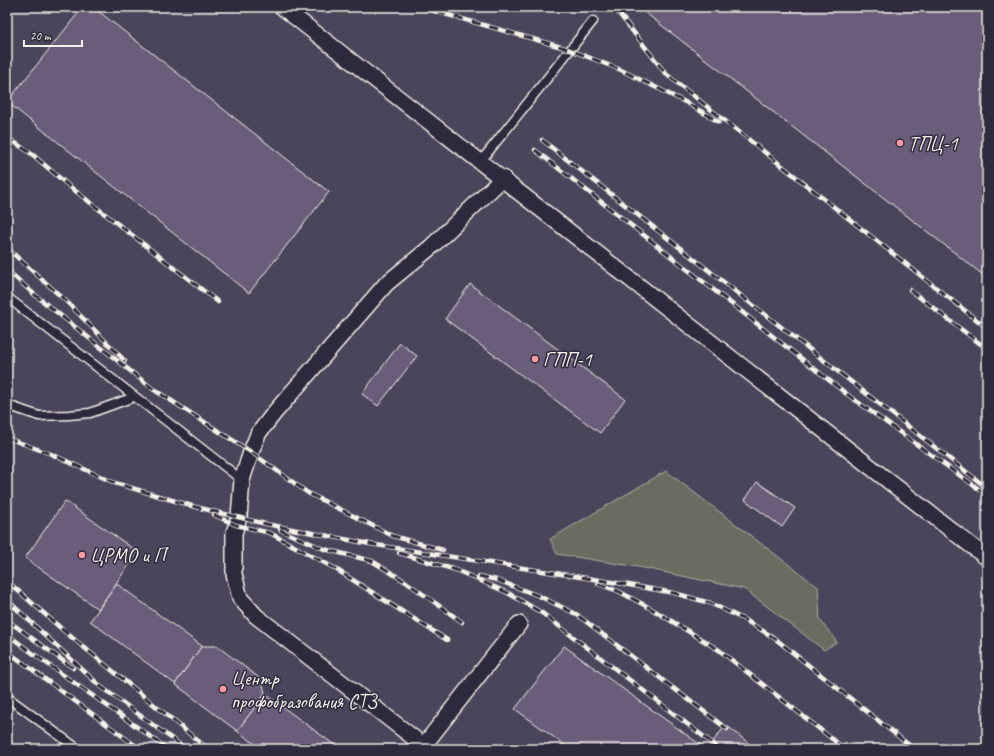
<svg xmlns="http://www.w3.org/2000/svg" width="994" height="756" font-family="Caveat,sans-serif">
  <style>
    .built { fill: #4c445c }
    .green { fill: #696c5e; stroke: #aeaea3 }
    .building { fill: #695d7a; stroke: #f4f1e8 }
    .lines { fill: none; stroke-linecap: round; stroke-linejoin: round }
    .service-casing { stroke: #f4f1e8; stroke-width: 11 }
    .minor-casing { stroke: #f4f1e8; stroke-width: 18 }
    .service { stroke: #2f2a3d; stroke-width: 8 }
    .minor { stroke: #2f2a3d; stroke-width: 15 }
    .rail-casing { stroke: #f4f1e8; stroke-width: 4.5 }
    .rail { stroke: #2f2a3d; stroke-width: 3; stroke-dasharray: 9; stroke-linecap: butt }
    .poi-dot { fill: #ff9aa2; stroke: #2f2a3d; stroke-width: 1.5 }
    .labels { text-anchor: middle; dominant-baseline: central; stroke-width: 3; stroke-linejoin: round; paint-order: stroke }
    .poi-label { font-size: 20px; fill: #f4f1e8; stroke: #2f2a3d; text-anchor: start }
  </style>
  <rect width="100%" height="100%" fill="#40394f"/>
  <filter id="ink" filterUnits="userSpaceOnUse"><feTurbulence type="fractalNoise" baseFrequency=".025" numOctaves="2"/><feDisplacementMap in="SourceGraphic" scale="8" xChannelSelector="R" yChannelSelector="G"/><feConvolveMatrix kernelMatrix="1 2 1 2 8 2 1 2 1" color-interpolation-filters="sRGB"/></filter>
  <g filter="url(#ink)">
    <rect class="built" x="7" y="7" width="980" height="742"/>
    <polygon class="green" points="666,471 818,587 820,620 837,642 824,650 744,589 644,568 557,554 550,539"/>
    <g class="building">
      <polygon points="83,7 93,7 329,192 249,293 7,102"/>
      <polygon points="638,7 987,7 987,278"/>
      <polygon points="470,284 625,399 600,433 445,319"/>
      <polygon points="400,343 417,356 378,406 362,394"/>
      <polygon points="757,482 795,508 782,527 745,500"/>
      <polygon points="65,501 138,552 98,609 25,558"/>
      <polygon points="117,584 202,646 175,684 90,621"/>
      <polygon points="202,646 217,646 262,680 265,694 237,731 175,684"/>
      <polygon points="564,646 706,749 570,749 515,709"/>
      <polygon points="265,694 340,749 262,749 237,731"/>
      <polygon points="726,725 756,749 707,749"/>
    </g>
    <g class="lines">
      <g class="service-casing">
        <g id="service">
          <polyline points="481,161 593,21"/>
          <polyline points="7,297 242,480"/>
          <polyline points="7,405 39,416 69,415 90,413 134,397"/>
          <polyline points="7,697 78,749"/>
        </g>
      </g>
      <g class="minor-casing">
        <g id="minor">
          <polyline points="282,7 987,558"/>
          <polyline points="421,749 519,624"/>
          <polyline points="428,749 256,616 240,598 234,574 234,533 239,517 242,480 251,452 258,434 275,412 386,284 431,247 503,178"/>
        </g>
      </g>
      <use href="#service" class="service"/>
      <use href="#minor" class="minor"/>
      <g class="rail-casing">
        <g id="rail">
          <polyline points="420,7 565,48 621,70 687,103 719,122"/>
          <polyline points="614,7 666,74 987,328"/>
          <polyline points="7,137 33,155 69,186 218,302"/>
          <polyline points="542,140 987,488"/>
          <polyline points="535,150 848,395 987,495"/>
          <polyline points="7,248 66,301 125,361"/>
          <polyline points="7,270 35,295 153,389 251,452 308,493 393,536 443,550"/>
          <polyline points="910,290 987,349"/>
          <polyline points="7,438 51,454 115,483 192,506 266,524 370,544 612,582 674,593 710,603 745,620 773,637 914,749"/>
          <polyline points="214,515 236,525 270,533 334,568 447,640"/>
          <polyline points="280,530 324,549 372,561 406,582 462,622"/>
          <polyline points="399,553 456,570 508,593 542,613 716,746"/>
          <polyline points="479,576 497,580 539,596 576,614 727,729"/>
          <polyline points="7,581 64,631 208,749"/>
          <polyline points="598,584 618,591 650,608 719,650 845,749"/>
          <polyline points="7,600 100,686 186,749"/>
          <polyline points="7,620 73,668"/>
          <path d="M 7,634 C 59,674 114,709 167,749"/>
          <polyline points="7,651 140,749"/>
        </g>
      </g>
      <use href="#rail" class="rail"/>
    </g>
  </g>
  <g class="poi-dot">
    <circle cx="900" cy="143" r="4"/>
    <circle cx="535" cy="359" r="4"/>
    <circle cx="82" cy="555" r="4"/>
    <circle cx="223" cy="689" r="4"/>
  </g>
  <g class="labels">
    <g class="poi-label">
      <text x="908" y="143">ТПЦ-1</text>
      <text x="543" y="359">ГПП-1</text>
      <text x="90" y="555">ЦРМО и П</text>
      <text x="231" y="678">Центр<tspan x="231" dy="23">профобразования СТЗ</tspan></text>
    </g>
  </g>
  <rect width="994" height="756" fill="none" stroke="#2f2a3d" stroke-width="24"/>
  <rect x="12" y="12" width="970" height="732" fill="none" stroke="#f4f1e8" stroke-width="1.5" filter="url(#ink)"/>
  <path d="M24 40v6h58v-6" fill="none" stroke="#f4f1e8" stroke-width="2"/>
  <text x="30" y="40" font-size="12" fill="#f4f1e8" stroke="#2f2a3d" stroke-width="3" paint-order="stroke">20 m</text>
</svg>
